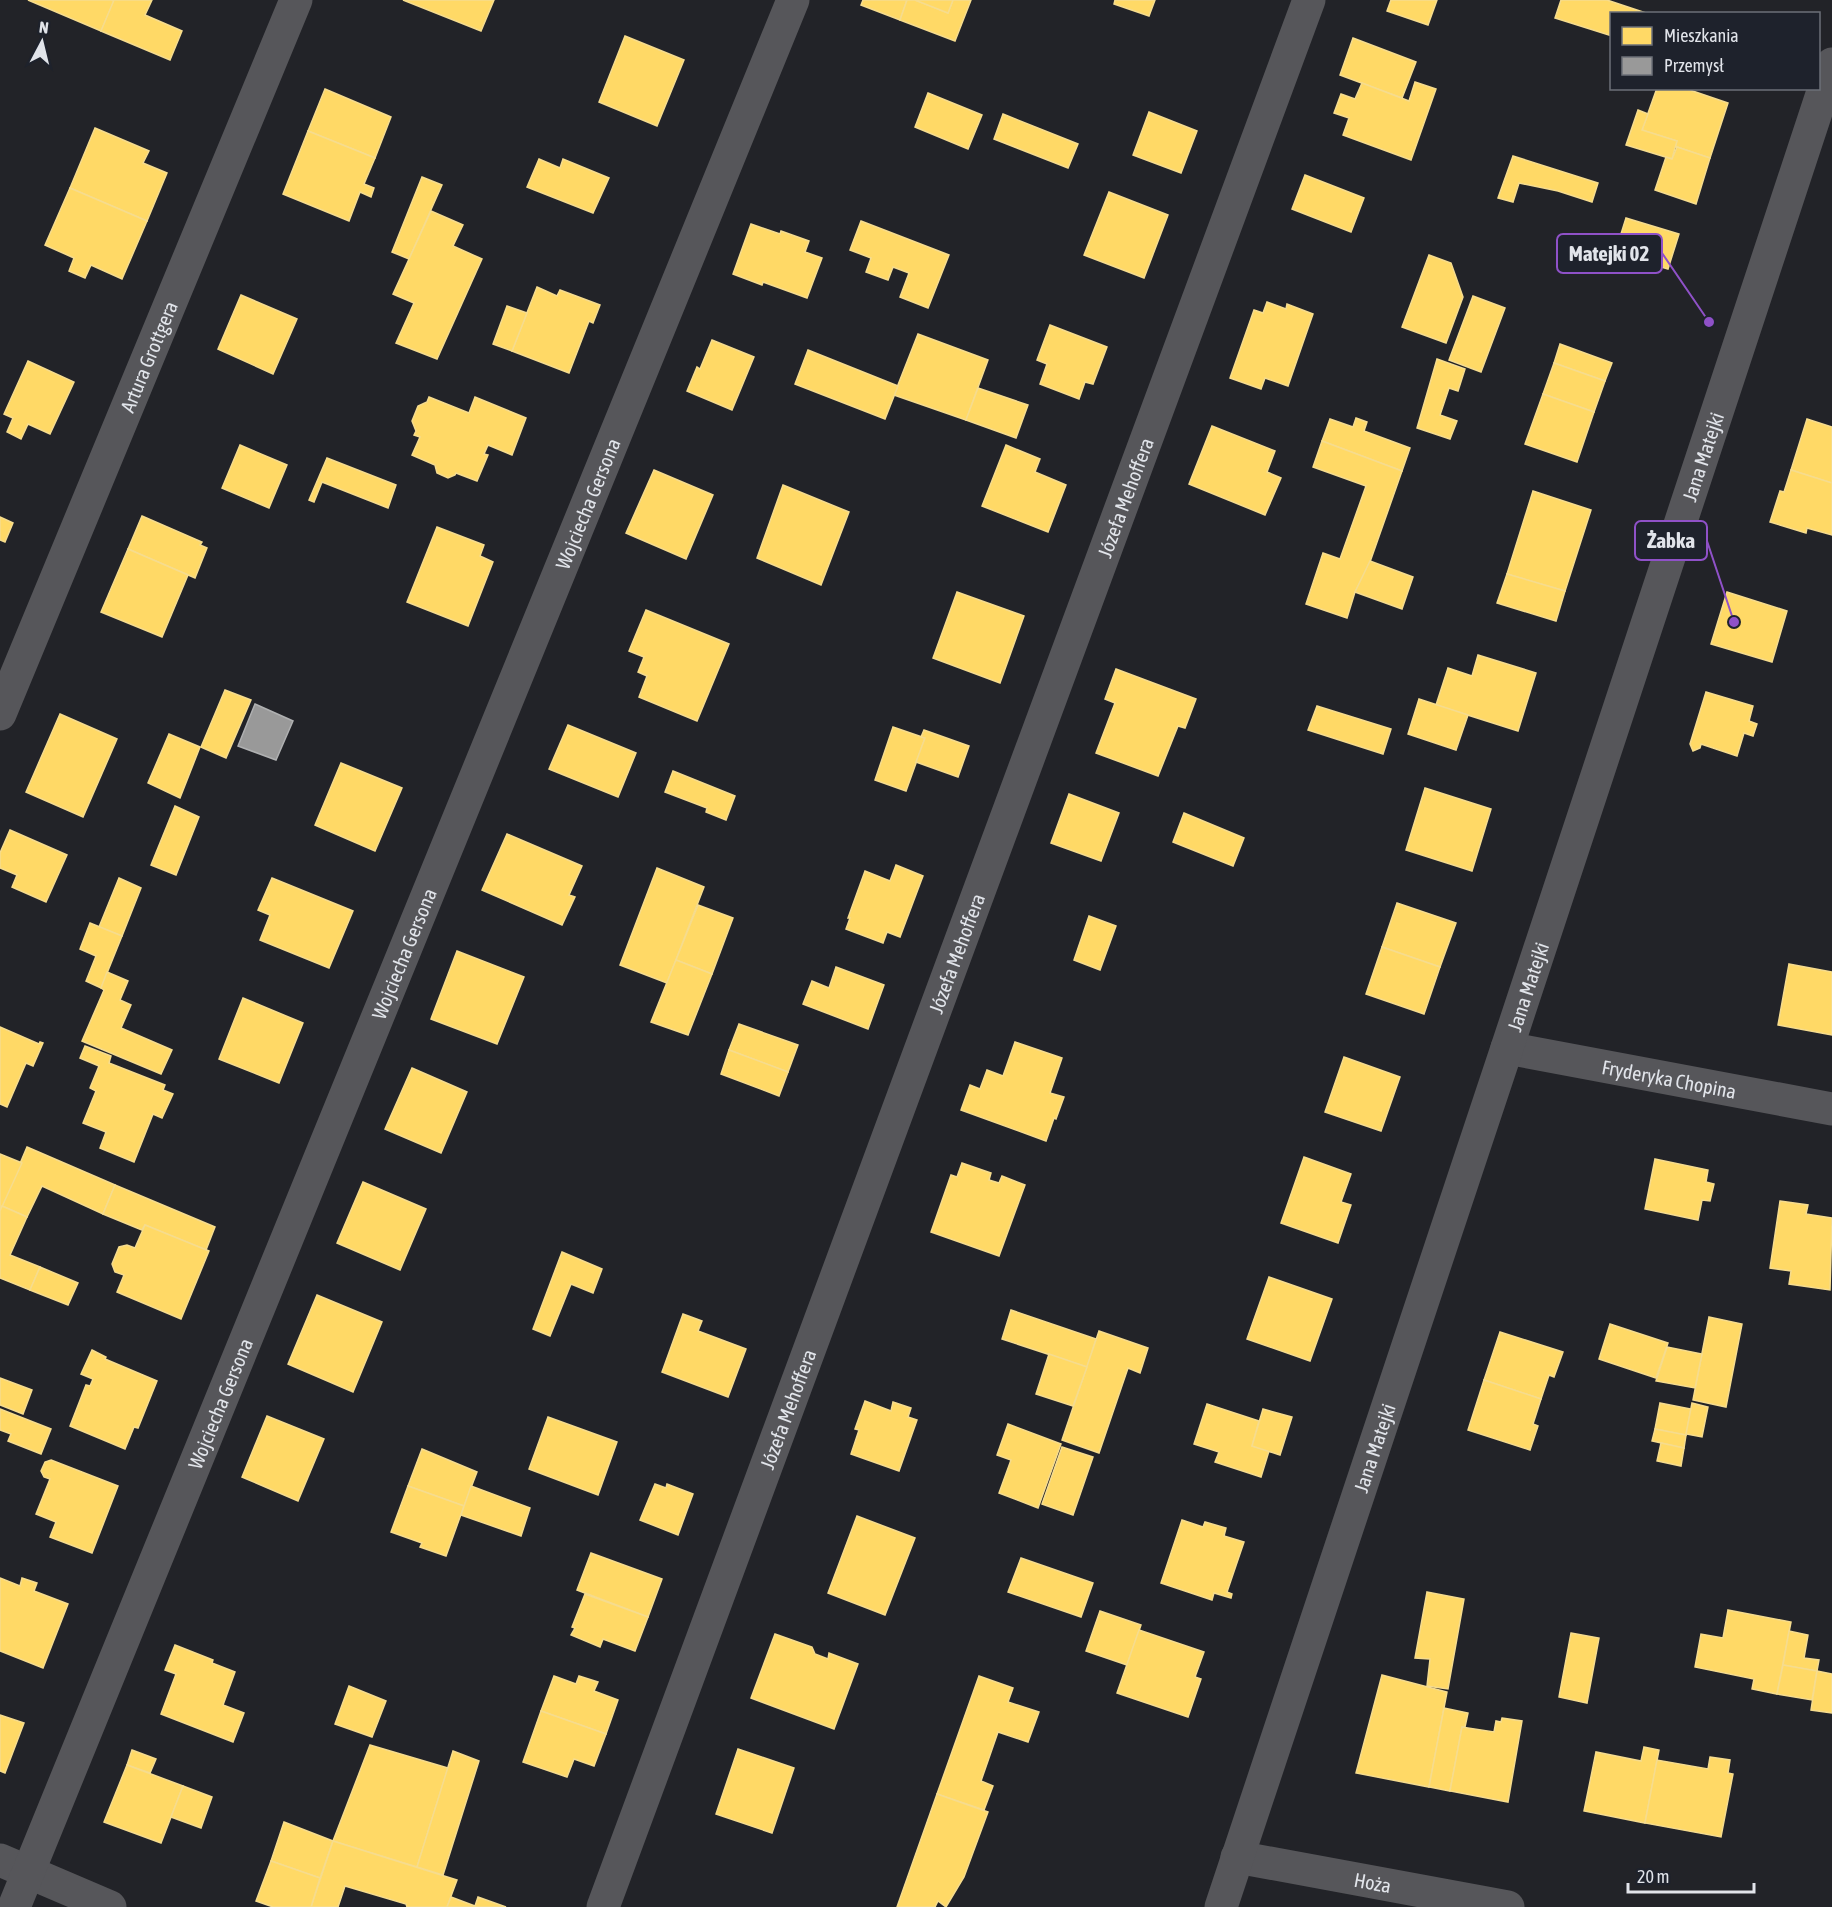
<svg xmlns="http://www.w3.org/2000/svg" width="1832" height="1907" font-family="'Asap Condensed',sans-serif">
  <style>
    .homes { fill: #ffd966; stroke: #f6dc8e; stroke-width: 1.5 }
    .industry { fill: #999; stroke: #afb0b1; stroke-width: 1.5 }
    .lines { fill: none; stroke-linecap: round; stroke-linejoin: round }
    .minor { stroke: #56565a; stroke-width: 33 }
    .tertiary { stroke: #56565a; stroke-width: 33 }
    .labels { text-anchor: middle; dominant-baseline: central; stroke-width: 6; stroke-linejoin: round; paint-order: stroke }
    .street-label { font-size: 20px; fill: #e1e4ea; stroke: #1e222c }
    .leader { fill: none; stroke: #8f51c8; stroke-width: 2 }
    .callout-dot { fill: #8f51c8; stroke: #1e222c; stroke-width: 2 }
    .callout { fill: #1e222c; stroke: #8f51c8; stroke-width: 2 }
    .callout-label { font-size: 21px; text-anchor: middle; font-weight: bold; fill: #e1e4ea }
  </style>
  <rect width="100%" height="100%" fill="#222328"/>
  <g class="homes">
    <polygon points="28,0 111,0 114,1 101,31"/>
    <polygon points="114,0 152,0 145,15 182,31 170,60 101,31"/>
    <polygon points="403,0 494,0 481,31"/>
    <polygon points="863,0 907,0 900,20 861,5"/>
    <polygon points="907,0 915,0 948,13 953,0 971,0 955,41 900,20"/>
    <polygon points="915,0 953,0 948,13"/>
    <polygon points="1115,0 1155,0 1149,16 1114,4"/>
    <polygon points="1391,0 1437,0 1428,25 1387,11"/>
    <polygon points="1561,0 1607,0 1649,14 1612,14 1612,36 1555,18"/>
    <polygon points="625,36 684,60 657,126 599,102"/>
    <polygon points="1353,38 1416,62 1402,98 1340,75"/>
    <polygon points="1415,82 1436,89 1411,160 1343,135 1349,118 1334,113 1341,94 1355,99 1362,83 1409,101"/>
    <polygon points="1657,88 1684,88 1728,103 1710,158 1677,147 1675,146 1677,141 1642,130"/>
    <polygon points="325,89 391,117 375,158 308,131"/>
    <polygon points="928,93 982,115 968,149 915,127"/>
    <polygon points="1638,110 1648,114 1642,130 1677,141 1672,159 1626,145"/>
    <polygon points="1149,112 1197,131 1181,173 1133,155"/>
    <polygon points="1003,114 1078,144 1068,168 994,139"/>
    <polygon points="95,128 149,151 143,163 167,173 147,221 70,188"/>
    <polygon points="308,131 375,158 364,184 374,188 371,197 360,192 349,221 283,194"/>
    <polygon points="1677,147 1710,158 1696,204 1655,190 1666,157 1672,159"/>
    <polygon points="1513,156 1598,183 1592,202 1558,191 1519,183 1513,202 1498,198"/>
    <polygon points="539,159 560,168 563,159 609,178 593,213 527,187"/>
    <polygon points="1305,175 1364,198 1351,232 1292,209"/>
    <polygon points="422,177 442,185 409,259 392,252"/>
    <polygon points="70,188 147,221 122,279 91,265 85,278 69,271 74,258 45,245"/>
    <polygon points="1109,192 1168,215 1144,278 1084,255"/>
    <polygon points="431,211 463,225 453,246 482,259 437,359 396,343 414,303 393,294"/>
    <polygon points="1626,218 1679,234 1668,269 1615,253"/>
    <polygon points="861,221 949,255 928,308 900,297 909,273 893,267 888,280 866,272 871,258 850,250"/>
    <polygon points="751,224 780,234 781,231 809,241 805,252 822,258 807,298 763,282 762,285 733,274"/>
    <polygon points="1429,255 1451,263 1463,297 1446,343 1402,327"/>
    <polygon points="537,287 557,296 560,290 600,305 593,323 589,321 569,373 512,351"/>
    <polygon points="241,295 297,319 273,374 218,349"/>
    <polygon points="1473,296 1505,308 1481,372 1449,360"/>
    <polygon points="1267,302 1286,309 1287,304 1313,314 1288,386 1265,378 1261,389 1230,378 1254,310 1263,313"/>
    <polygon points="507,306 527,313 512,351 493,344"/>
    <polygon points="1050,325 1107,347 1093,384 1085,382 1079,399 1040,384 1047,364 1037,360"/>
    <polygon points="918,334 988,360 966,420 894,395"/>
    <polygon points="712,340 754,357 732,410 687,391 697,367 700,369"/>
    <polygon points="1560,344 1612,363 1605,381 1554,363"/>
    <polygon points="808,350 898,386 885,419 795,384"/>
    <polygon points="1437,359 1465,369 1458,391 1449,388 1440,415 1457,421 1450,439 1417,428"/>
    <polygon points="28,361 74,382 50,434 28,424 21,439 7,432 13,418 4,414"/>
    <polygon points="1554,363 1605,381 1594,412 1543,394"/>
    <polygon points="978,388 1028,405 1016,438 966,420"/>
    <polygon points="1543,394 1594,412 1577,462 1525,444"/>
    <polygon points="429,397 469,413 475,397 526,418 512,455 488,445 484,454 488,455 477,481 456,473 455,475 448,478 437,473 435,465 412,455 420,437 414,435 416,431 412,421 418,406 427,402"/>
    <polygon points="1356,418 1367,422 1364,431 1410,448 1402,471 1322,441 1330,419 1353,427"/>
    <polygon points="1807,419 1832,427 1832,483 1791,470"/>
    <polygon points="1212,426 1275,451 1267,472 1281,478 1265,515 1189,484"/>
    <polygon points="1322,441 1402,471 1370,562 1355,592 1347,618 1306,604 1323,553 1340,559 1366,486 1313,467"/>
    <polygon points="240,445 287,465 269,508 222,488"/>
    <polygon points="1006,445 1040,459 1035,472 1066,485 1048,532 982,506"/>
    <polygon points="327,458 396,485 388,508 322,482 314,502 309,500"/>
    <polygon points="654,470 713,495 686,559 626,533"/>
    <polygon points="1791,470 1832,483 1832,535 1807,528 1806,533 1770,522 1780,491 1784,492"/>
    <polygon points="783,485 849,512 821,585 757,558"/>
    <polygon points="1533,491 1591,510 1565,591 1507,574"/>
    <polygon points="142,516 202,542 200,545 207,548 195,578 128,549"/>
    <polygon points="0,517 13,523 5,542 0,540"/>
    <polygon points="437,527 484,545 480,556 493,562 468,626 407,602"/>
    <polygon points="128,549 188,575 162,637 101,612"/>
    <polygon points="1370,561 1413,577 1402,609 1355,592"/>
    <polygon points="1507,574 1565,591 1556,621 1497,603"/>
    <polygon points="957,592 1024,616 1000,683 933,658"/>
    <polygon points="1727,592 1787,611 1772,662 1711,644"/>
    <polygon points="646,610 729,644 697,721 639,697 647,676 638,672 644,657 629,651"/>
    <polygon points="1478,655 1536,673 1518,731 1436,705 1448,668 1472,676"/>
    <polygon points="1116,669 1196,699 1185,728 1178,726 1158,776 1096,753 1115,703 1105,699"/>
    <polygon points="225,690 251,700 226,758 201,747"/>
    <polygon points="1706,692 1753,706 1749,721 1757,724 1753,736 1744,733 1737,756 1701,744 1700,748 1693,751 1690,744"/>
    <polygon points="1419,699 1468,715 1456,750 1408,734"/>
    <polygon points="1317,706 1391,729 1383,754 1308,730"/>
    <polygon points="60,714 117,739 83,817 26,792"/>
    <polygon points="568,725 636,753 618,797 549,769"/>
    <polygon points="893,727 925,738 906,791 875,780"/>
    <polygon points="924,730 969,746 958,777 916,762 925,738 921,737"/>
    <polygon points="169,734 200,747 180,798 148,783"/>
    <polygon points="341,763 402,788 375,851 315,825"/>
    <polygon points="673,771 735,796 726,820 706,812 707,808 665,792"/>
    <polygon points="1425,788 1491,809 1472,871 1406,850"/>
    <polygon points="1069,794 1119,813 1101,861 1051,843"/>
    <polygon points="175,806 199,817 176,875 151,865"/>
    <polygon points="1184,813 1244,838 1233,866 1173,842"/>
    <polygon points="10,830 67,855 46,902 12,887 17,875 0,868 0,853"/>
    <polygon points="507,834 582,866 569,895 575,897 562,925 482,890"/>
    <polygon points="896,865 923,876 900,937 887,932 883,943 846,929 850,918 848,918 865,871 890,881"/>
    <polygon points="657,868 704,887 667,983 620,965"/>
    <polygon points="119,878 141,888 122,936 99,927"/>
    <polygon points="272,878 353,911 329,968 260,940 270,915 258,910"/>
    <polygon points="1397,903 1456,923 1440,967 1382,947"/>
    <polygon points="698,905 733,918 712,974 676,960"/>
    <polygon points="1089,916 1116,926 1100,970 1074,960"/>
    <polygon points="90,923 122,936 101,988 86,981 96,956 80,949"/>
    <polygon points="1382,947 1440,967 1424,1014 1366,994"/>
    <polygon points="457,951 524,977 497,1044 431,1019"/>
    <polygon points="676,960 712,974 688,1035 651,1022"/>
    <polygon points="1789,964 1832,972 1832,1035 1778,1025"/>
    <polygon points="836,967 884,985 868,1029 803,1004 812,981 829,988"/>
    <polygon points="107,972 128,981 120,1000 131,1005 121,1028 172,1050 161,1074 82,1041 104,990 101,988"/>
    <polygon points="243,998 303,1023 279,1083 219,1059"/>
    <polygon points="739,1024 798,1045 788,1072 729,1050"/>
    <polygon points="0,1027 39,1044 40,1042 43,1043 33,1066 26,1063 7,1107 0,1104"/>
    <polygon points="1015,1042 1062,1058 1050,1093 1064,1097 1056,1119 1054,1118 1046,1141 961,1110 970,1085 980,1089 987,1070 1003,1076"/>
    <polygon points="85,1046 111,1056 109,1063 165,1085 163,1090 173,1094 162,1118 153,1114 134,1162 100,1148 106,1132 83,1123 96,1091 90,1088 99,1066 80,1058"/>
    <polygon points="729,1050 788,1072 779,1096 721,1074"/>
    <polygon points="1344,1057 1400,1077 1381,1131 1325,1112"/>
    <polygon points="412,1068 467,1092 441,1153 385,1129"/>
    <polygon points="27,1147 115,1185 103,1214 42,1186 27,1217 2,1206"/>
    <polygon points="0,1154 22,1163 0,1211"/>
    <polygon points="1304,1157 1351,1174 1341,1202 1351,1205 1338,1243 1281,1223"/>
    <polygon points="1655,1159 1708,1170 1706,1182 1714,1184 1710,1201 1702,1200 1698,1220 1645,1209"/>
    <polygon points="962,1163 991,1173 989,1180 999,1183 1002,1176 1025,1185 999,1256 931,1232 951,1175 957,1177"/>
    <polygon points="363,1182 426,1209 400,1270 337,1243"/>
    <polygon points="115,1185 215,1227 206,1250 145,1225 142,1230 103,1214"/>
    <polygon points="1780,1201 1808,1205 1806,1214 1832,1218 1830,1290 1789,1284 1791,1271 1770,1268"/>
    <polygon points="2,1206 27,1217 10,1255 40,1267 30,1290 0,1278 0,1211"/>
    <polygon points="145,1225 209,1251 181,1319 117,1292 124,1275 115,1272 112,1264 119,1247 127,1245 135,1248"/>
    <polygon points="562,1252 602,1269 593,1293 571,1284 550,1336 533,1329"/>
    <polygon points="40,1267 78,1283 68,1305 30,1290"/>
    <polygon points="1269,1277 1332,1299 1310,1361 1247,1339"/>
    <polygon points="317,1295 382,1322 353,1392 288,1364"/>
    <polygon points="1011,1310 1096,1339 1087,1367 1002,1339"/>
    <polygon points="683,1314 702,1321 698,1331 746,1349 728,1397 662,1372"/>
    <polygon points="1709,1317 1742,1324 1726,1407 1693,1400"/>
    <polygon points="1610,1324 1668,1343 1656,1378 1599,1359"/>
    <polygon points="1099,1331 1148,1348 1140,1373 1128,1368 1099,1453 1062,1440"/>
    <polygon points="1500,1332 1563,1352 1554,1377 1549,1375 1541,1399 1484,1380"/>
    <polygon points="1667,1347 1702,1354 1695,1388 1656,1381"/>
    <polygon points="92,1350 106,1357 105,1359 157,1381 138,1428 134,1427 125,1449 70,1426 86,1385 90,1386 93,1379 81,1374"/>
    <polygon points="1049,1354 1087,1367 1073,1406 1036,1394"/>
    <polygon points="0,1378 32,1390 23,1414 0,1405"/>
    <polygon points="1484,1380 1541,1399 1533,1424 1538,1426 1530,1450 1468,1430"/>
    <polygon points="865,1401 891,1411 893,1402 911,1408 908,1417 917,1420 899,1471 851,1454 859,1430 855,1429"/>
    <polygon points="1660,1403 1691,1409 1686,1435 1655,1429"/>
    <polygon points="1692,1403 1708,1407 1702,1437 1686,1434"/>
    <polygon points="1207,1404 1259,1421 1252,1446 1269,1451 1261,1477 1215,1462 1219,1452 1194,1444"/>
    <polygon points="0,1409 51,1429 41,1454 8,1441 11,1434 0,1430"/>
    <polygon points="1263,1409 1292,1417 1280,1455 1252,1446"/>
    <polygon points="267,1416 324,1439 298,1501 242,1477"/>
    <polygon points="548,1417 617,1442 598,1495 529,1469"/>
    <polygon points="1008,1424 1061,1444 1038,1508 999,1493 1011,1460 997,1455"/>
    <polygon points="1655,1429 1686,1435 1684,1448 1652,1441"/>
    <polygon points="1661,1443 1684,1448 1681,1466 1657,1461"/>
    <polygon points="1062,1447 1093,1457 1073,1515 1042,1504"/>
    <polygon points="422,1449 477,1472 464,1506 408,1486"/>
    <polygon points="51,1460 118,1486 92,1553 50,1537 56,1522 36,1514 50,1479 44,1477 41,1471 45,1462"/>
    <polygon points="655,1484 666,1488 667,1484 693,1494 678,1535 640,1520"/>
    <polygon points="408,1486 464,1506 446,1556 420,1547 422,1543 391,1532"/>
    <polygon points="471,1486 530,1508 521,1536 461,1515"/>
    <polygon points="857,1516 915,1538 885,1615 828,1593"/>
    <polygon points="1182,1520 1203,1527 1205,1522 1226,1528 1224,1536 1244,1542 1227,1592 1232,1594 1231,1598 1214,1593 1212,1600 1161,1583"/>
    <polygon points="591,1553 662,1579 648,1617 577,1590"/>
    <polygon points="1021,1558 1093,1583 1081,1617 1008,1592"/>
    <polygon points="0,1578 20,1586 22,1578 37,1583 34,1591 68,1604 43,1668 0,1651"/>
    <polygon points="1427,1592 1464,1599 1448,1689 1427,1686 1430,1659 1415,1658"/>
    <polygon points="585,1594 648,1617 635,1651 603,1639 600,1647 571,1635 575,1628 572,1627"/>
    <polygon points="1728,1610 1791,1622 1777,1694 1752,1689 1754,1679 1695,1667 1701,1634 1723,1638"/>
    <polygon points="1100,1611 1141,1625 1127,1665 1086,1651"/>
    <polygon points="1139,1630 1204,1652 1195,1677 1201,1679 1188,1717 1117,1693"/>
    <polygon points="1789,1631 1808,1635 1804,1658 1819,1660 1817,1671 1783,1665"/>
    <polygon points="1571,1633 1599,1638 1587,1703 1559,1697"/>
    <polygon points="775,1634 812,1647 815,1654 828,1659 829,1653 858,1664 834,1729 751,1698"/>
    <polygon points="175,1645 213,1660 212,1663 235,1672 223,1705 244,1713 233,1742 161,1714 176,1674 165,1670"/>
    <polygon points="1783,1665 1817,1671 1812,1700 1777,1694"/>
    <polygon points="1817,1671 1832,1674 1832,1713 1811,1710"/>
    <polygon points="1382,1675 1447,1692 1429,1787 1356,1773"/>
    <polygon points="554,1676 576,1684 579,1676 598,1682 594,1691 618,1700 606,1734 541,1711"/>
    <polygon points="979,1676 1013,1688 1008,1702 1039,1712 1028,1742 998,1732 981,1781 993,1786 984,1810 937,1794"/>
    <polygon points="349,1686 386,1701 372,1737 335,1724"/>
    <polygon points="1444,1708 1468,1713 1465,1727 1462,1727 1450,1791 1429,1787"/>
    <polygon points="541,1711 606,1734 594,1766 574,1759 567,1777 523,1762"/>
    <polygon points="0,1715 24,1723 5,1773 0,1771"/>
    <polygon points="1502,1718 1522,1721 1508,1802 1450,1791 1462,1727 1494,1732 1496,1721 1501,1722"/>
    <polygon points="370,1745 448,1768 417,1867 333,1841"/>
    <polygon points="1644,1747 1659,1750 1645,1823 1584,1811 1596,1752 1641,1761"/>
    <polygon points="738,1749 794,1768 772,1833 716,1814"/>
    <polygon points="132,1750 156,1759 150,1773 127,1765"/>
    <polygon points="453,1751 479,1761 443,1875 417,1867"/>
    <polygon points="1710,1757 1730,1760 1728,1773 1733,1774 1721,1837 1645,1823 1657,1760 1708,1769"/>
    <polygon points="127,1765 183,1786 161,1843 104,1822"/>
    <polygon points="183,1786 212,1797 201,1828 171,1817"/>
    <polygon points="937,1794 988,1812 964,1877 946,1907 938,1901 935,1907 897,1907"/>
    <polygon points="284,1822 333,1841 320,1878 271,1861"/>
    <polygon points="333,1841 457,1880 447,1907 407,1907 406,1904 345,1886 338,1907 311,1907"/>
    <polygon points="271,1861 320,1878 311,1907 273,1907 256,1901"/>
    <polygon points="451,1897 475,1906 478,1897 506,1907 447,1907"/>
  </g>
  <polygon class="industry" points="255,704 293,721 276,760 238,746"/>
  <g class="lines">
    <g class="minor">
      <path id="s1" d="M 0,714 L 296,0"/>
      <path id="s2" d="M 1507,1048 L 1832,1109"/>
      <path id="s3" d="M 1237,1857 L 1508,1907"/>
      <polyline points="0,1860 110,1907"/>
      <path id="s4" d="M 14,1907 L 793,0"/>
      <path id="s5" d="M 603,1907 L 1309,0"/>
    </g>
    <path class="tertiary" id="s6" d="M 1221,1907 L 1507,1048 L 1832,64"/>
  </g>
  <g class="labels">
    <g class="street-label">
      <text stroke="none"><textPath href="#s1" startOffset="387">Artura Grottgera</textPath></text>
      <text stroke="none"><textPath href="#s6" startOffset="1528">Jana Matejki</textPath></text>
      <text stroke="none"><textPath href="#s5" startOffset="1503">Józefa Mehoffera</textPath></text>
      <text stroke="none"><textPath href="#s4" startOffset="1516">Wojciecha Gersona</textPath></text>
      <text stroke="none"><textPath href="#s5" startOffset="1017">Józefa Mehoffera</textPath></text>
      <text stroke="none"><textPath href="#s4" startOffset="1030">Wojciecha Gersona</textPath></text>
      <text stroke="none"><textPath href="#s6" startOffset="970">Jana Matejki</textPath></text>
      <text stroke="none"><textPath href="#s2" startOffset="165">Fryderyka Chopina</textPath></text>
      <text stroke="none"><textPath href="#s4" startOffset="544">Wojciecha Gersona</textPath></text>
      <text stroke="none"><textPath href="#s5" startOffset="531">Józefa Mehoffera</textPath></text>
      <text stroke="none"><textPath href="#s6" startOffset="484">Jana Matejki</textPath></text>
      <text stroke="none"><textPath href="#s3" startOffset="138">Hoża</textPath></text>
    </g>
  </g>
  <path class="leader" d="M1709 322L1662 253M1734 622L1707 541"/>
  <g class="callout-dot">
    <circle cx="1709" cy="322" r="6"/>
    <circle cx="1734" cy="622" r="6"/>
  </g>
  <g class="callout">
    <rect x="1557" y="234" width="105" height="39" rx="6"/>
    <rect x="1635" y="521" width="72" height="39" rx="6"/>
  </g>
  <g class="callout-label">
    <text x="1609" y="261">Matejki 02</text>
    <text x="1671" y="548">Żabka</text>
  </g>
  <rect x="1610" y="12" width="210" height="78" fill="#1e222c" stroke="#6c7078" stroke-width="1.5"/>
  <rect x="1622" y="27" width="30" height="18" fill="#ffd966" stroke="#6c7078" stroke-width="1.5"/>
  <text x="1664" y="42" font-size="18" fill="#e1e4ea">Mieszkania</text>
  <rect x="1622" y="57" width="30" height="18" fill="#999999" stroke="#6c7078" stroke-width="1.5"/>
  <text x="1664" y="72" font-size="18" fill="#e1e4ea">Przemysł</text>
  <g transform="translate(42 42) rotate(7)" stroke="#1e222c" stroke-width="4.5" paint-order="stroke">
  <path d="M0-4.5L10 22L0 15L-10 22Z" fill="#e1e4ea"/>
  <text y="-9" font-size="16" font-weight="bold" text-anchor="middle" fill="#e1e4ea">N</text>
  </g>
  <path d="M1628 1883v9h126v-9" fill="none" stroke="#e1e4ea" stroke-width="3"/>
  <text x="1637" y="1883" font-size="18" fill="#e1e4ea" stroke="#1e222c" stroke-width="4.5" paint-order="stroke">20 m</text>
</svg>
